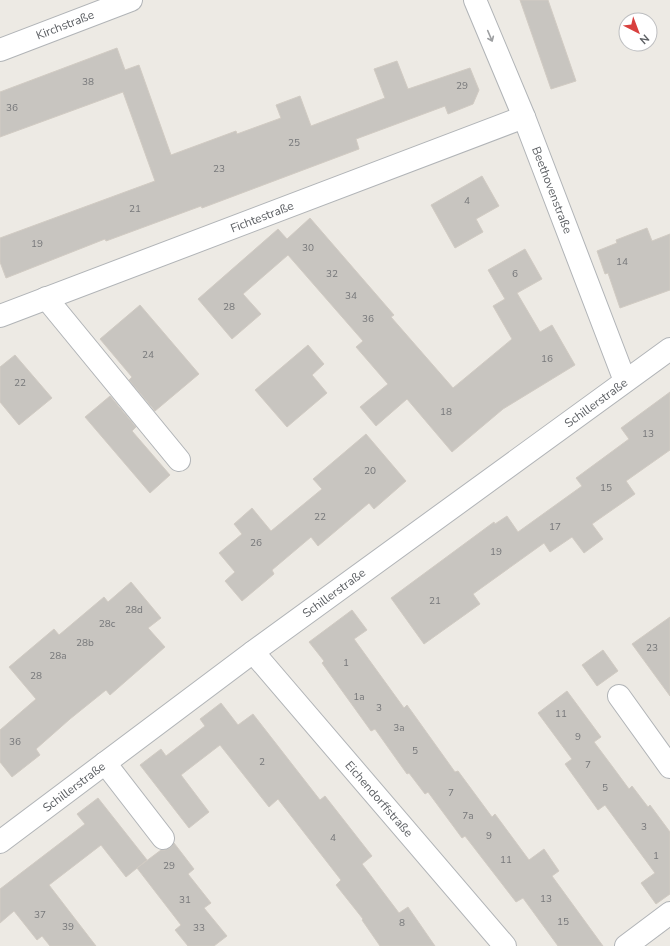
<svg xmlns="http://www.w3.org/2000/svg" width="670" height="946" font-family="'Nunito Sans',sans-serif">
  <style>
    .building { fill: #c8c5c0; stroke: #d1cbc3 }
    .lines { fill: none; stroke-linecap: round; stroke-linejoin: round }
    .minor-casing { stroke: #b1b4b7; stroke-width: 24 }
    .minor { stroke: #fff; stroke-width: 22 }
    .oneway { stroke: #9d9fa1 }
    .labels { text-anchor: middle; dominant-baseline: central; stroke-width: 3.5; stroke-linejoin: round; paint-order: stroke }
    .number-label { font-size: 10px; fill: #77787a }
    .street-label { font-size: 12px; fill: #5c5f63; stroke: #fff }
  </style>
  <rect width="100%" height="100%" fill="#edeae4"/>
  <g class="building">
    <polygon points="520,0 548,0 576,81 551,89"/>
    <polygon points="117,48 125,70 139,65 171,155 236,131 237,134 281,118 276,105 300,96 311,126 385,98 374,69 397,61 408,89 470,68 479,90 473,104 448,114 445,106 356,139 359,149 202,208 201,206 106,241 105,239 6,278 0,262 0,238 155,181 123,92 0,137 0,92"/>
    <polygon points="482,176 499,206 476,219 483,232 455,248 431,205"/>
    <polygon points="310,218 394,315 391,317 453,388 512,339 493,306 505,299 488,270 525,249 542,279 517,293 540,332 552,325 575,365 503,409 452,452 407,399 376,426 360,407 388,384 356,347 363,341 288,255 243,294 261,314 232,339 198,299 278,229 287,239"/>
    <polygon points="647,228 652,241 670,234 670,290 620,308 608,273 605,274 597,251 617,243 616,240"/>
    <polygon points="140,305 199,374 155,411 129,380 132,377 100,339"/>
    <polygon points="308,345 324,364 312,375 327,393 287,427 255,390"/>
    <polygon points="15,355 52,398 19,425 0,402 0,367"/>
    <polygon points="670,392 670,450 626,481 635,494 592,524 603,539 584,553 572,537 550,552 544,543 473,594 480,604 424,644 391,598 494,522 495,524 507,516 518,532 582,486 576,478 629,439 621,428"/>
    <polygon points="110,396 136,427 132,431 170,475 150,493 85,417"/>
    <polygon points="366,434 406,481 374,509 369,503 318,546 311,537 272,570 274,574 242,601 225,581 235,572 219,553 242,534 234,524 252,508 271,531 322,489 313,479"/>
    <polygon points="131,582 161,618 148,628 165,647 110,695 106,690 70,719 36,749 40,755 12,777 0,762 0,730 36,699 9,667 54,629 59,635 104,597 108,602"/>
    <polygon points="352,610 367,630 354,639 404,708 407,705 455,772 458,771 492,817 495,814 529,860 544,849 559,871 552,876 603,946 558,946 523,898 516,902 465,836 462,838 428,792 425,794 409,773 407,774 375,729 371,731 322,663 324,661 309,642"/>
    <polygon points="670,617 670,696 632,644"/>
    <polygon points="603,650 618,671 597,686 582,665"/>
    <polygon points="567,691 601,737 594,742 612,766 629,789 632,786 648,807 650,805 670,832 670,894 656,904 641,883 655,873 605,805 598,810 565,764 572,759 538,713"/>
    <polygon points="221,703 238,725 253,714 320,800 325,796 372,856 362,864 399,913 408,907 435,946 380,946 362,920 363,919 336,885 341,880 278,799 269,807 220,745 181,775 209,812 189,828 140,765 161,749 166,756 205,726 200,719"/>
    <polygon points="98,798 147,860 126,877 101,845 49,885 96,946 50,946 42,936 37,940 14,911 0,923 0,889 85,824 77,814"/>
    <polygon points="174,843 194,869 188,874 211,903 204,908 227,936 214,946 188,946 175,930 181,925 137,868 161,850 165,850 170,848"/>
  </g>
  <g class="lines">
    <g class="minor-casing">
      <g id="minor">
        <polyline points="475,0 524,117 625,381"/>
        <polyline points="0,50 131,0"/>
        <polyline points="46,298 179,460"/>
        <polyline points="0,316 524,117"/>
        <polyline points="253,652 505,946"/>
        <polyline points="619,696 670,767"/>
        <polyline points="105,763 163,838"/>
        <polyline points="0,842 253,652 670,349"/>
        <polyline points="626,946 670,913"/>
      </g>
    </g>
    <use href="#minor" class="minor"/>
  </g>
  <defs><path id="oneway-shaft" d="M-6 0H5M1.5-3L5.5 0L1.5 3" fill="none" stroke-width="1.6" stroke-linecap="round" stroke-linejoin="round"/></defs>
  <use class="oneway" href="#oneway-shaft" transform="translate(490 36) rotate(67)"/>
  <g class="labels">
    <g class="number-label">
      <text x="88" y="82">38</text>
      <text x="462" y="86">29</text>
      <text x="12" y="108">36</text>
      <text x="294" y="143">25</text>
      <text x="219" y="169">23</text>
      <text x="467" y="201">4</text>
      <text x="135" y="209">21</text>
      <text x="37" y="244">19</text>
      <text x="308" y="248">30</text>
      <text x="622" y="262">14</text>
      <text x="332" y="274">32</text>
      <text x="515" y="274">6</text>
      <text x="351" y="296">34</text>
      <text x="229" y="307">28</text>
      <text x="368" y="319">36</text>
      <text x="148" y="355">24</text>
      <text x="547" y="359">16</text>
      <text x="20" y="383">22</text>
      <text x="446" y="412">18</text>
      <text x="648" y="434">13</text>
      <text x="370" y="471">20</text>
      <text x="606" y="488">15</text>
      <text x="320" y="517">22</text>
      <text x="555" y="527">17</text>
      <text x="256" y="543">26</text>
      <text x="496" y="552">19</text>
      <text x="435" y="601">21</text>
      <text x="134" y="610">28d</text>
      <text x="107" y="624">28c</text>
      <text x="85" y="643">28b</text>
      <text x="652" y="648">23</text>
      <text x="58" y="656">28a</text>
      <text x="346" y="663">1</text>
      <text x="36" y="676">28</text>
      <text x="359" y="697">1a</text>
      <text x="379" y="708">3</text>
      <text x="561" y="714">11</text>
      <text x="399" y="728">3a</text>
      <text x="578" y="737">9</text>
      <text x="15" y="742">36</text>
      <text x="415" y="751">5</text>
      <text x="262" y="762">2</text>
      <text x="588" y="765">7</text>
      <text x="605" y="788">5</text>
      <text x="451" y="793">7</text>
      <text x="468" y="816">7a</text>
      <text x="644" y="827">3</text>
      <text x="489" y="836">9</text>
      <text x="333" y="838">4</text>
      <text x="656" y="856">1</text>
      <text x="506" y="860">11</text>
      <text x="169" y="866">29</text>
      <text x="546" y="899">13</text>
      <text x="185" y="900">31</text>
      <text x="40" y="915">37</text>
      <text x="563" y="922">15</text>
      <text x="402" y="923">8</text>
      <text x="68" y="927">39</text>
      <text x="199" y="928">33</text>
    </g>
    <g class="street-label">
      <text transform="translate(65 25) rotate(-21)">Kirchstraße</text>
      <text transform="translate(552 190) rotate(69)">Beethovenstraße</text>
      <text transform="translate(262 217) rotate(-21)">Fichtestraße</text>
      <text transform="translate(596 403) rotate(-36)">Schillerstraße</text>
      <text transform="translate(334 593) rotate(-36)">Schillerstraße</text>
      <text transform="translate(74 787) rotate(-37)">Schillerstraße</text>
      <text transform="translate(379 799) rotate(49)">Eichendorffstraße</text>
    </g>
  </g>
  <g transform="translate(638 32) rotate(138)"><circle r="19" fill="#ffffff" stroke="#bebfc1"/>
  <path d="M0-3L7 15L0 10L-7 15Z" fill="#d8403e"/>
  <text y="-6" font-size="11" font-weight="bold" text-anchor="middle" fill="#5c5f63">N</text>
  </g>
</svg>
